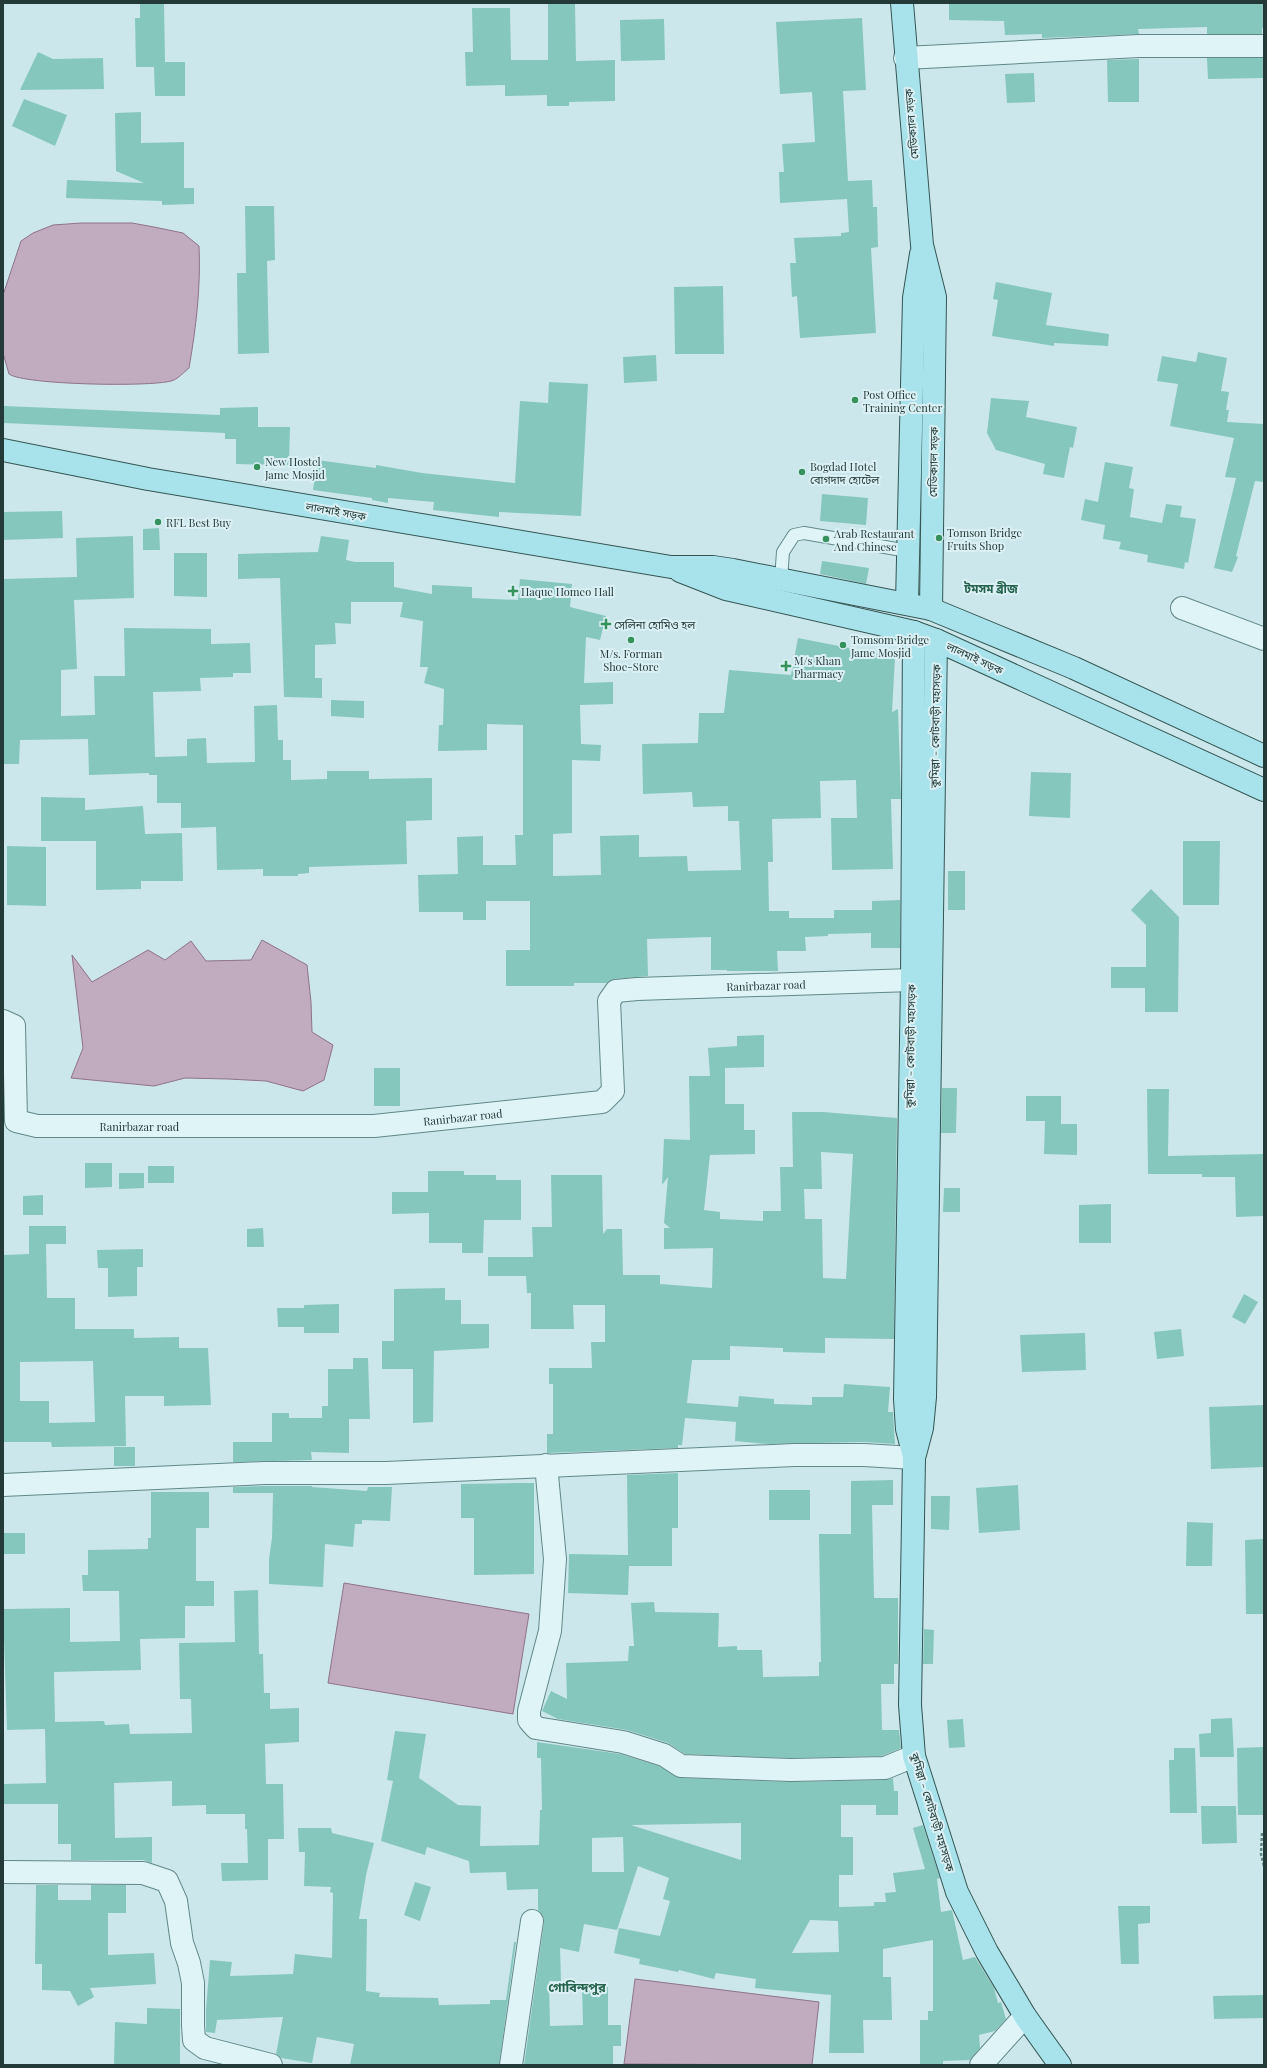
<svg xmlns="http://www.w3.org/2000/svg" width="1267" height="2068" font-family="'Playfair Display','Noto Sans Bengali',serif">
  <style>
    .water { fill: #c1abbe; stroke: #8f728a }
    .building { fill: #85c7bd; fill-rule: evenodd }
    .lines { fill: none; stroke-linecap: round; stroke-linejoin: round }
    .service-casing { stroke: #618887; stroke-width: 14 }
    .minor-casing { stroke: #618887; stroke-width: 24 }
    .primary-casing { stroke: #345653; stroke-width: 24 }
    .path { stroke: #618887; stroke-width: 2.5; stroke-dasharray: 3 2; stroke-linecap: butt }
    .service { stroke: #dff4f7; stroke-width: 12 }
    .minor { stroke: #dff4f7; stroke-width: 22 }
    .primary { stroke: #a8e2eb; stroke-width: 22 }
    .poi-dot { fill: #36925d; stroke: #dbf0f4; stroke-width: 1.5 }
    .labels { text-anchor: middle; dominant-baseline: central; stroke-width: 4; stroke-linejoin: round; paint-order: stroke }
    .street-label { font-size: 11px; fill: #233a38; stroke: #dbf0f4 }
    .poi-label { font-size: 11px; fill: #233a38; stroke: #dbf0f4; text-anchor: start }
    .neighbourhood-label { font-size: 12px; font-weight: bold; fill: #26634d; stroke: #dbf0f4 }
    .quarter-label { font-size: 13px; font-weight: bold; fill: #26634d; stroke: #dbf0f4 }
  </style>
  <rect width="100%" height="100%" fill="#cce7ec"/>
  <g class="water">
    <path d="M 81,223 L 132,223 L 154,227 L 183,233 L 199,246 C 201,286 196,328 189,368 C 184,372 177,380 171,381 C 150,387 24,385 9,374 L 3,353 L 3,295 L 21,241 L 33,233 L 53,225 Z"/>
    <polygon points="262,940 307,965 311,1002 312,1032 333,1045 324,1080 303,1091 266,1081 228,1079 185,1078 154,1086 71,1078 83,1048 72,955 92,982 148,950 165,960 191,941 206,961 251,960"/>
    <polygon points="344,1583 529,1614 513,1714 328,1683"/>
    <polygon points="635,1979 819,2002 812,2065 624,2064"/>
  </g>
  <g class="building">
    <polygon points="140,3 164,3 165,62 185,62 185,96 155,96 154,67 136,67 135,18 140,18"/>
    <polygon points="548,3 575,3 576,61 615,60 615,101 569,102 569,106 547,106 547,95 505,96 505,85 466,86 465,52 473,52 472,8 510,8 511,60 548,60"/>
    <polygon points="949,3 1264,3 1264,28 1262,28 1262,34 1207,34 1207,27 1138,29 1139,34 1042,38 1042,34 1005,35 1004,21 949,20"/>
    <polygon points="862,18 866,90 843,91 848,181 872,180 873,207 877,207 878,247 871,248 876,333 800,338 797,296 792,297 790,263 796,263 794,238 841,236 841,233 849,232 847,199 780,203 779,172 784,172 782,144 815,142 812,92 780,94 776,22"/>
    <polygon points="664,19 665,60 621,61 620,20"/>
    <polygon points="38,52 53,59 103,58 104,89 20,90"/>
    <polygon points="1207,58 1263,58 1263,78 1208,79"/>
    <polygon points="1139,59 1139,102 1108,102 1107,60"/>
    <polygon points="1034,73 1035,102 1007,103 1005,74"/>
    <polygon points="24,99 67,115 55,146 12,126"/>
    <polygon points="141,112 141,143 184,142 184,188 194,188 194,204 162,205 162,201 66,198 67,180 144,183 116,171 115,113"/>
    <polygon points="245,206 274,206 275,260 267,261 269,353 238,354 237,273 246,273"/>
    <polygon points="996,282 1052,293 1046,325 1109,334 1108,346 1054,343 1054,346 992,336 998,300 993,299"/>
    <polygon points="723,286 724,354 675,354 674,287"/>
    <polygon points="1198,352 1227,358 1221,391 1229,392 1226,410 1229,410 1227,422 1264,424 1264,482 1255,481 1236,556 1238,557 1232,572 1214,568 1236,478 1225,477 1234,438 1170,426 1178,384 1157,381 1162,356 1196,362"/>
    <polygon points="656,355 657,381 624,383 623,357"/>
    <polygon points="549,382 588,384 581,516 499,512 499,517 433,510 434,502 388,498 388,503 372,500 372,498 313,490 317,460 376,468 376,465 422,473 515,483 520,401 548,403"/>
    <polygon points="991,398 1029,401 1026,417 1077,427 1073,448 1070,447 1064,478 1043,474 1045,464 996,450 987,433"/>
    <polygon points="4,406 220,415 220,408 258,407 258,427 290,427 289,465 236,464 236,439 225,439 225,433 4,423"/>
    <polygon points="1105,462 1133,467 1129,488 1134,489 1130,517 1162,523 1166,504 1182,506 1180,517 1196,519 1188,563 1185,562 1184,569 1147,562 1148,555 1119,549 1121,542 1103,539 1105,525 1081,520 1085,499 1098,502"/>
    <polygon points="822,494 868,498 866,525 820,521"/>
    <polygon points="62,511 63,538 3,540 3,512"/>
    <polygon points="159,528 160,550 143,550 143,529"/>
    <polygon points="133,536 134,598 74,600 77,669 61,670 61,716 95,715 94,676 125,676 124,628 211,629 211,644 250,643 251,673 233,673 233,677 200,678 201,691 153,692 155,757 187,756 187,739 206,738 207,763 255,762 254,706 277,705 278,740 283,740 283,760 291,760 291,780 327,779 327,771 369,771 369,779 432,778 432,820 406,821 407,864 309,867 309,873 298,874 298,876 263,876 263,869 217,870 216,827 181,828 181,803 157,803 157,775 149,775 149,773 89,775 88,739 20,740 19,764 3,764 3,579 77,577 76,538"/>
    <polygon points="321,536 349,540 346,560 355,562 394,562 394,587 432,594 432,585 472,587 472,598 518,600 520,579 572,584 570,607 606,616 600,640 586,637 584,683 613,682 613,704 580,705 581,744 601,745 600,761 572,760 572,833 553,834 553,876 601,875 600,836 639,835 639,857 687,856 688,871 741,870 739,821 728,821 728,806 693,807 692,792 643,794 642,744 698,743 699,713 724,713 729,670 791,675 798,638 895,657 892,712 898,709 901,799 891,799 893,869 832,870 831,818 857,818 856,780 820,781 821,818 772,819 773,862 768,862 769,911 789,911 789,918 834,918 834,910 872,910 872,901 900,900 900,948 871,948 871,933 828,934 828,936 805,937 806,951 777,951 778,971 727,971 727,970 711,970 711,937 647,939 648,976 615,979 607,983 574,983 574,986 506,986 506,950 530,950 530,901 486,901 486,920 463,920 463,912 419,912 418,875 458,874 457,837 483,836 483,865 516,865 515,835 523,835 523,725 487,724 487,750 438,751 439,725 443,725 444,689 424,683 428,667 420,667 423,621 400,617 403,602 351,602 351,624 335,623 336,644 315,645 315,678 322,678 322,698 284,697 280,578 238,579 238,554 318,552"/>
    <polygon points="174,553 207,553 207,597 174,596"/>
    <polygon points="822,561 869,568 866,584 820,574"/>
    <polygon points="331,700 364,701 364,718 331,716"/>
    <polygon points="1031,772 1071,773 1070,818 1029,816"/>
    <polygon points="41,797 85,798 85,810 143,806 145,834 182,833 183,881 141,881 141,889 96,890 96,841 41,841"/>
    <polygon points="1183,841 1220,841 1219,905 1183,905"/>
    <polygon points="7,846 46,847 46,906 7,905"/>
    <rect x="948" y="871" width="17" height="39"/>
    <polygon points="1151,889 1179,917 1178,1012 1145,1012 1145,988 1111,988 1111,967 1146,967 1146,925 1131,910"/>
    <path d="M 764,1035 L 764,1067 L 725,1068 L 725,1104 L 744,1104 L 744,1130 L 755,1130 L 755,1154 L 710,1155 L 704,1210 L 720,1212 L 720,1219 L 763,1221 L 763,1211 L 781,1211 L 780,1167 L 793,1167 L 792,1112 L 823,1112 L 897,1118 L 894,1339 L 825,1338 L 825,1353 L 783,1352 L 783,1348 L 730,1346 L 730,1360 L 692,1360 L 687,1403 L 738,1407 L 739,1396 L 774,1399 L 774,1404 L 812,1405 L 812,1397 L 843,1397 L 844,1384 L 890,1387 L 888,1412 L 893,1412 L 895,1444 L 864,1442 L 768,1444 L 735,1441 L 736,1422 L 685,1418 L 682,1445 L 678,1445 L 678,1448 L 547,1453 L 547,1434 L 553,1434 L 553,1384 L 549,1384 L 549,1368 L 592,1368 L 591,1342 L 605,1342 L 605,1305 L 573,1305 L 574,1329 L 531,1329 L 531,1293 L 527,1293 L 526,1276 L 488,1276 L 488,1257 L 533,1257 L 532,1227 L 552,1227 L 551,1175 L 602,1175 L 603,1234 L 607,1229 L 622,1229 L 623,1275 L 660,1275 L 660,1284 L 712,1288 L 713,1248 L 664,1249 L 664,1228 L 670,1228 L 664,1223 L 668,1177 L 662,1185 L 664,1139 L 690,1140 L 689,1076 L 710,1076 L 708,1048 L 737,1046 L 737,1036 ZM 821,1152 L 853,1154 L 846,1279 L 823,1278 L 822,1219 L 805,1219 L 804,1189 L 822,1189 Z"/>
    <rect x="374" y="1068" width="26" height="38"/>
    <polygon points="942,1088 957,1088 956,1133 941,1133"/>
    <polygon points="1147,1089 1169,1089 1168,1156 1264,1154 1264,1216 1236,1217 1235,1177 1202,1177 1202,1174 1148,1174"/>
    <polygon points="1026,1096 1061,1096 1061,1124 1077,1124 1077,1155 1044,1154 1045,1121 1026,1121"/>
    <polygon points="85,1163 112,1163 112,1187 85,1188"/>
    <rect x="148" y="1166" width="26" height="17"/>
    <polygon points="428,1171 464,1171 464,1175 496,1175 496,1180 521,1180 521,1220 484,1220 483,1253 462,1253 462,1243 429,1243 429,1213 392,1214 392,1192 428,1192"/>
    <polygon points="119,1173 144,1173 144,1188 119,1189"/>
    <polygon points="944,1188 960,1188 960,1212 943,1212"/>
    <polygon points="43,1195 43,1215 23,1215 23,1196"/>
    <polygon points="1111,1204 1111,1243 1079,1243 1079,1205"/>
    <path d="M 29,1226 L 66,1226 L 66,1244 L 46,1244 L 47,1298 L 75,1298 L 75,1329 L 134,1329 L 134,1338 L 179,1337 L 179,1348 L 208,1348 L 211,1405 L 164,1406 L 164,1396 L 125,1396 L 126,1446 L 52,1447 L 51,1442 L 3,1442 L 3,1255 L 29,1254 ZM 93,1361 L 95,1422 L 49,1423 L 49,1401 L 20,1401 L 20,1362 Z"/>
    <polygon points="263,1228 264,1247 247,1247 247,1229"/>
    <polygon points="143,1249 143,1267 137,1267 137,1296 108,1297 108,1268 98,1268 97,1250"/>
    <polygon points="445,1288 445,1300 461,1300 461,1324 489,1324 489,1348 434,1351 433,1422 413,1423 413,1369 382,1369 382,1341 394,1341 394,1289"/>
    <polygon points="1244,1294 1258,1302 1245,1324 1232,1317"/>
    <polygon points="339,1304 339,1333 304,1333 304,1327 278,1327 277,1308 304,1308 304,1305"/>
    <polygon points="1181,1329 1184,1356 1157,1359 1154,1332"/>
    <polygon points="1085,1333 1086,1370 1022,1372 1020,1335"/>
    <polygon points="353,1358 368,1358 370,1419 349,1419 349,1453 311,1452 312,1460 233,1462 233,1442 272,1442 272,1413 289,1413 289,1418 322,1418 322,1406 328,1406 328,1369 353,1369"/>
    <polygon points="1264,1405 1264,1467 1211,1469 1209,1407"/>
    <rect x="114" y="1447" width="21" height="19"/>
    <polygon points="678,1473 678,1528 672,1528 672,1566 629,1566 628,1595 568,1593 569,1554 628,1555 627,1475"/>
    <polygon points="893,1480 893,1505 872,1505 874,1598 898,1598 898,1664 894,1664 894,1684 881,1684 882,1730 899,1730 901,1748 882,1756 791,1758 685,1754 668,1743 627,1730 558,1719 542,1711 551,1691 567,1699 566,1663 628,1661 629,1646 634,1646 631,1603 654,1602 655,1612 719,1613 718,1647 737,1646 737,1650 762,1650 763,1677 819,1676 819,1662 821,1662 819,1534 851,1534 851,1481"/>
    <polygon points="517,1483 534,1483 534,1574 474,1575 474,1518 461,1518 461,1484"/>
    <polygon points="1018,1485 1020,1530 979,1533 976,1488"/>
    <polygon points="264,1486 312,1486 312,1487 367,1491 368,1487 392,1487 390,1521 362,1520 362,1524 355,1524 353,1547 325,1544 323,1587 269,1584 269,1559 272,1538 273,1493 233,1493 233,1487"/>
    <rect x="769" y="1490" width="41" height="30"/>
    <polygon points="151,1492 209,1492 209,1528 196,1528 196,1581 214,1581 214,1606 185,1606 185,1638 140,1639 141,1670 54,1672 55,1722 104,1721 105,1725 129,1724 130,1734 192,1733 191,1699 180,1699 179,1643 235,1642 234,1591 258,1590 259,1654 263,1654 264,1693 270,1693 270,1709 299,1708 299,1742 265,1744 266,1784 283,1784 284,1839 268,1839 268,1880 222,1881 221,1863 248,1863 247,1829 245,1829 245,1814 206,1814 206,1805 172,1806 172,1781 114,1783 115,1838 152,1837 152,1863 143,1860 71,1860 71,1844 58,1844 58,1804 3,1804 3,1784 46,1783 45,1729 7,1730 3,1609 70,1608 70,1642 120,1641 119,1591 83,1591 82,1575 88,1575 88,1550 148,1549 148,1538 151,1538"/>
    <polygon points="931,1496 950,1496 949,1530 931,1529"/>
    <polygon points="1187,1522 1213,1523 1212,1566 1186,1566"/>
    <rect x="3" y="1533" width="22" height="21"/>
    <polygon points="1264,1539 1264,1614 1246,1614 1245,1540"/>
    <polygon points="924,1629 934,1630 933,1664 923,1664"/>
    <polygon points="1232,1718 1234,1757 1200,1757 1199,1734 1211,1733 1211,1719"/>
    <polygon points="963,1719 965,1747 949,1748 947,1720"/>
    <path d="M 395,1731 L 426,1734 L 419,1778 L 458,1805 L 481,1806 L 480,1846 L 539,1845 L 540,1810 L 542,1810 L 541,1758 L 537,1758 L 537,1742 L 620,1754 L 659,1766 L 681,1778 L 791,1782 L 885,1780 L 893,1778 L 894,1791 L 898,1791 L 898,1815 L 876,1815 L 876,1805 L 841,1805 L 841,1837 L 853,1837 L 853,1875 L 839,1875 L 839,1907 L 874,1906 L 874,1902 L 886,1902 L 885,1893 L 896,1892 L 893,1873 L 925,1869 L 913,1828 L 923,1825 L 940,1878 L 937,1879 L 941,1912 L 952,1910 L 963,1960 L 975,1957 L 994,1988 L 998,2003 L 1001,2002 L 1006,2019 L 995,2031 L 979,2035 L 980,2048 L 970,2060 L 943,2061 L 943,2065 L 920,2065 L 920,2020 L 928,2020 L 928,2011 L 933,2011 L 933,1940 L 883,1949 L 883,1977 L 891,1977 L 892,2020 L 863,2020 L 864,2053 L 829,2053 L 831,1995 L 755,1988 L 756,1979 L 716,1973 L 714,1979 L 679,1970 L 678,1972 L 639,1964 L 640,1959 L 614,1953 L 619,1928 L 660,1936 L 670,1901 L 663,1899 L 669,1878 L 638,1866 L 617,1930 L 584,1924 L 579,1952 L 560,1948 L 561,1981 L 549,1981 L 550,2026 L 583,2025 L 582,1987 L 608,1986 L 608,2025 L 621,2025 L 621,2046 L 613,2046 L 613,2065 L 524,2065 L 544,1923 L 543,1916 L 538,1910 L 538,1889 L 507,1890 L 506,1872 L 470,1873 L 469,1861 L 427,1847 L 425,1855 L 381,1841 L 393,1781 L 387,1780 ZM 741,1823 L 741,1860 L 631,1825 ZM 623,1837 L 624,1872 L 592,1872 L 592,1838 ZM 810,1920 L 838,1921 L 839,1952 L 792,1953 Z"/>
    <polygon points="1264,1747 1264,1815 1238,1815 1237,1748"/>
    <polygon points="1174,1748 1195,1748 1197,1813 1170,1813 1169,1760 1174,1760"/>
    <polygon points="1201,1806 1236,1806 1237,1843 1202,1844"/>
    <polygon points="298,1828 331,1828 332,1833 374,1843 366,1875 359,1919 367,1919 366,1991 380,1993 379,1997 438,1998 439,2005 490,2004 490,2000 506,2000 514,1942 516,1942 499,2065 350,2065 354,2044 317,2037 312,2063 281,2058 276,2054 283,2017 217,2020 215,2033 206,2032 206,2010 210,1960 232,1962 230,1976 293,1974 295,1954 332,1958 333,1893 330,1892 331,1887 304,1886 305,1852 299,1852"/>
    <polygon points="415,1882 431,1887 420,1921 404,1915"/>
    <polygon points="36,1885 58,1885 58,1900 91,1900 91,1885 126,1885 126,1913 108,1913 108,1955 154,1953 156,1984 90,1988 94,1997 78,2006 70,1991 42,1990 42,1964 35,1964"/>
    <polygon points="1118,1906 1150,1906 1150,1923 1138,1924 1139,1964 1121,1964"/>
    <polygon points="1264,1995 1264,2018 1214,2019 1213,1996"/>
    <polygon points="147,2008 180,2009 180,2065 114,2065 115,2022 147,2024"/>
  </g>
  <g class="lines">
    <g class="service-casing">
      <polyline id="service" points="781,579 783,552 794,535 804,533 908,551"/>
    </g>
    <g class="minor-casing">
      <g id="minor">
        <polyline points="905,58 1139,46 1264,46"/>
        <polyline points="1182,608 1264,639"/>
        <path id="s1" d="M 3,1021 L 14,1026 L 16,1121 L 37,1126 L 374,1126 L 602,1102 L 613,1091 L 609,1001 L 616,991 L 637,989 L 912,980"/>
        <polyline points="546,1465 555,1559 550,1631 529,1711 529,1720 536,1728 623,1742 664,1755 681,1766 791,1770 885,1768 914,1756"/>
        <polyline points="3,1485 264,1473 386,1473 794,1455 864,1455 914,1458"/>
        <polyline points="3,1872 143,1873 167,1881 176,1901 182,1943 189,1963 193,1983 193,2025 194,2040 205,2048 271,2065"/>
        <polyline points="511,2065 532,1921"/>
        <polyline points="981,2065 1025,2016"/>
      </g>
    </g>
    <g class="primary-casing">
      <g id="primary">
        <polyline points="902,3 922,245 935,297 931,609"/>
        <polyline points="3,450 148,479 671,567 713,567 733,570 931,609 1074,668 1264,756"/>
        <polyline points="680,571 726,589 914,632 936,640 1264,790"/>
        <polyline points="907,603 914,298 921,254"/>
        <polyline points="936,640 925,1397 922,1428 914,1458 910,1705 914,1756 957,1892 987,1952 1025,2016 1060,2065"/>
        <polyline points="914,1456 907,1429 905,1399 912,980 914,632"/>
      </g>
    </g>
    <polyline class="path" points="1262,1833 1261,1854 1264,1866"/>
    <use href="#service" class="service"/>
    <use href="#minor" class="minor"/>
    <use href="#primary" class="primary"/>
  </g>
  <g class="poi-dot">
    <circle cx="855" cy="400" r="4"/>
    <circle cx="257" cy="467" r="4"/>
    <circle cx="802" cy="472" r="4"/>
    <circle cx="158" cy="522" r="4"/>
    <circle cx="939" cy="538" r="4"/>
    <circle cx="826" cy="539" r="4"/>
    <path d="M511 585h4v4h4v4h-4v4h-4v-4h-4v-4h4z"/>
    <path d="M604 618h4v4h4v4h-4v4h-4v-4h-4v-4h4z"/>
    <circle cx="631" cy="640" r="4"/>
    <circle cx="843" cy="645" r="4"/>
    <path d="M784 660h4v4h4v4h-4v4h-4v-4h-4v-4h4z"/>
  </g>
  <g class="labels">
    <g class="street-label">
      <text transform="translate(911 124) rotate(-95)">মেডিক্যাল সড়ক</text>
      <text transform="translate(933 462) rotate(-89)">মেডিক্যাল সড়ক</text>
      <text transform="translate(336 511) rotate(10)">লালমাই সড়ক</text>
      <text transform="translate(975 658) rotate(25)">লালমাই সড়ক</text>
      <text transform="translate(935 726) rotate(-89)">কুমিল্লা - কোটবাড়ী মহাসড়ক</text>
      <text stroke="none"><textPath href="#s1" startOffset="963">Ranirbazar road</textPath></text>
      <text transform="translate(910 1046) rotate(-89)">কুমিল্লা - কোটবাড়ী মহাসড়ক</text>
      <text stroke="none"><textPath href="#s1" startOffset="555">Ranirbazar road</textPath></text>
      <text stroke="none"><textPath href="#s1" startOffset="231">Ranirbazar road</textPath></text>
      <text transform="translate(933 1812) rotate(73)">কুমিল্লা - কোটবাড়ী মহাসড়ক</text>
    </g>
    <g class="poi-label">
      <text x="863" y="394">Post Office<tspan x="863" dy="13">Training Center</tspan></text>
      <text x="265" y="461">New Hostel<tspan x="265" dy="13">Jame Mosjid</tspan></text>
      <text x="810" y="466">Bogdad Hotel<tspan x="810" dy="13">বোগদাদ হোটেল</tspan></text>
      <text x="166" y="522">RFL Best Buy</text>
      <text x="947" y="532">Tomson Bridge<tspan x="947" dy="13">Fruits Shop</tspan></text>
      <text x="834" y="533">Arab Restaurant<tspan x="834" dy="13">And Chinese</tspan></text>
      <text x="521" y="591">Haque Homeo Hall</text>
      <text x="614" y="624">সেলিনা হোমিও হল</text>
      <text x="851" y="639">Tomsom Bridge<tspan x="851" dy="13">Jame Mosjid</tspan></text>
      <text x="631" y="653" text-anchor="middle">M/s. Forman<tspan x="631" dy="13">Shoe-Store</tspan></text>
      <text x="794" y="660">M/s Khan<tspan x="794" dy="13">Pharmacy</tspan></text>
    </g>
    <g class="neighbourhood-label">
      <text x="991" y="588">টমসম ব্রীজ</text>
    </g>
    <g class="quarter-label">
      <text x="577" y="1986">গোবিন্দপুর</text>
    </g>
  </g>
  <rect width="1267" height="2068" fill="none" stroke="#233a38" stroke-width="8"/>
</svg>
